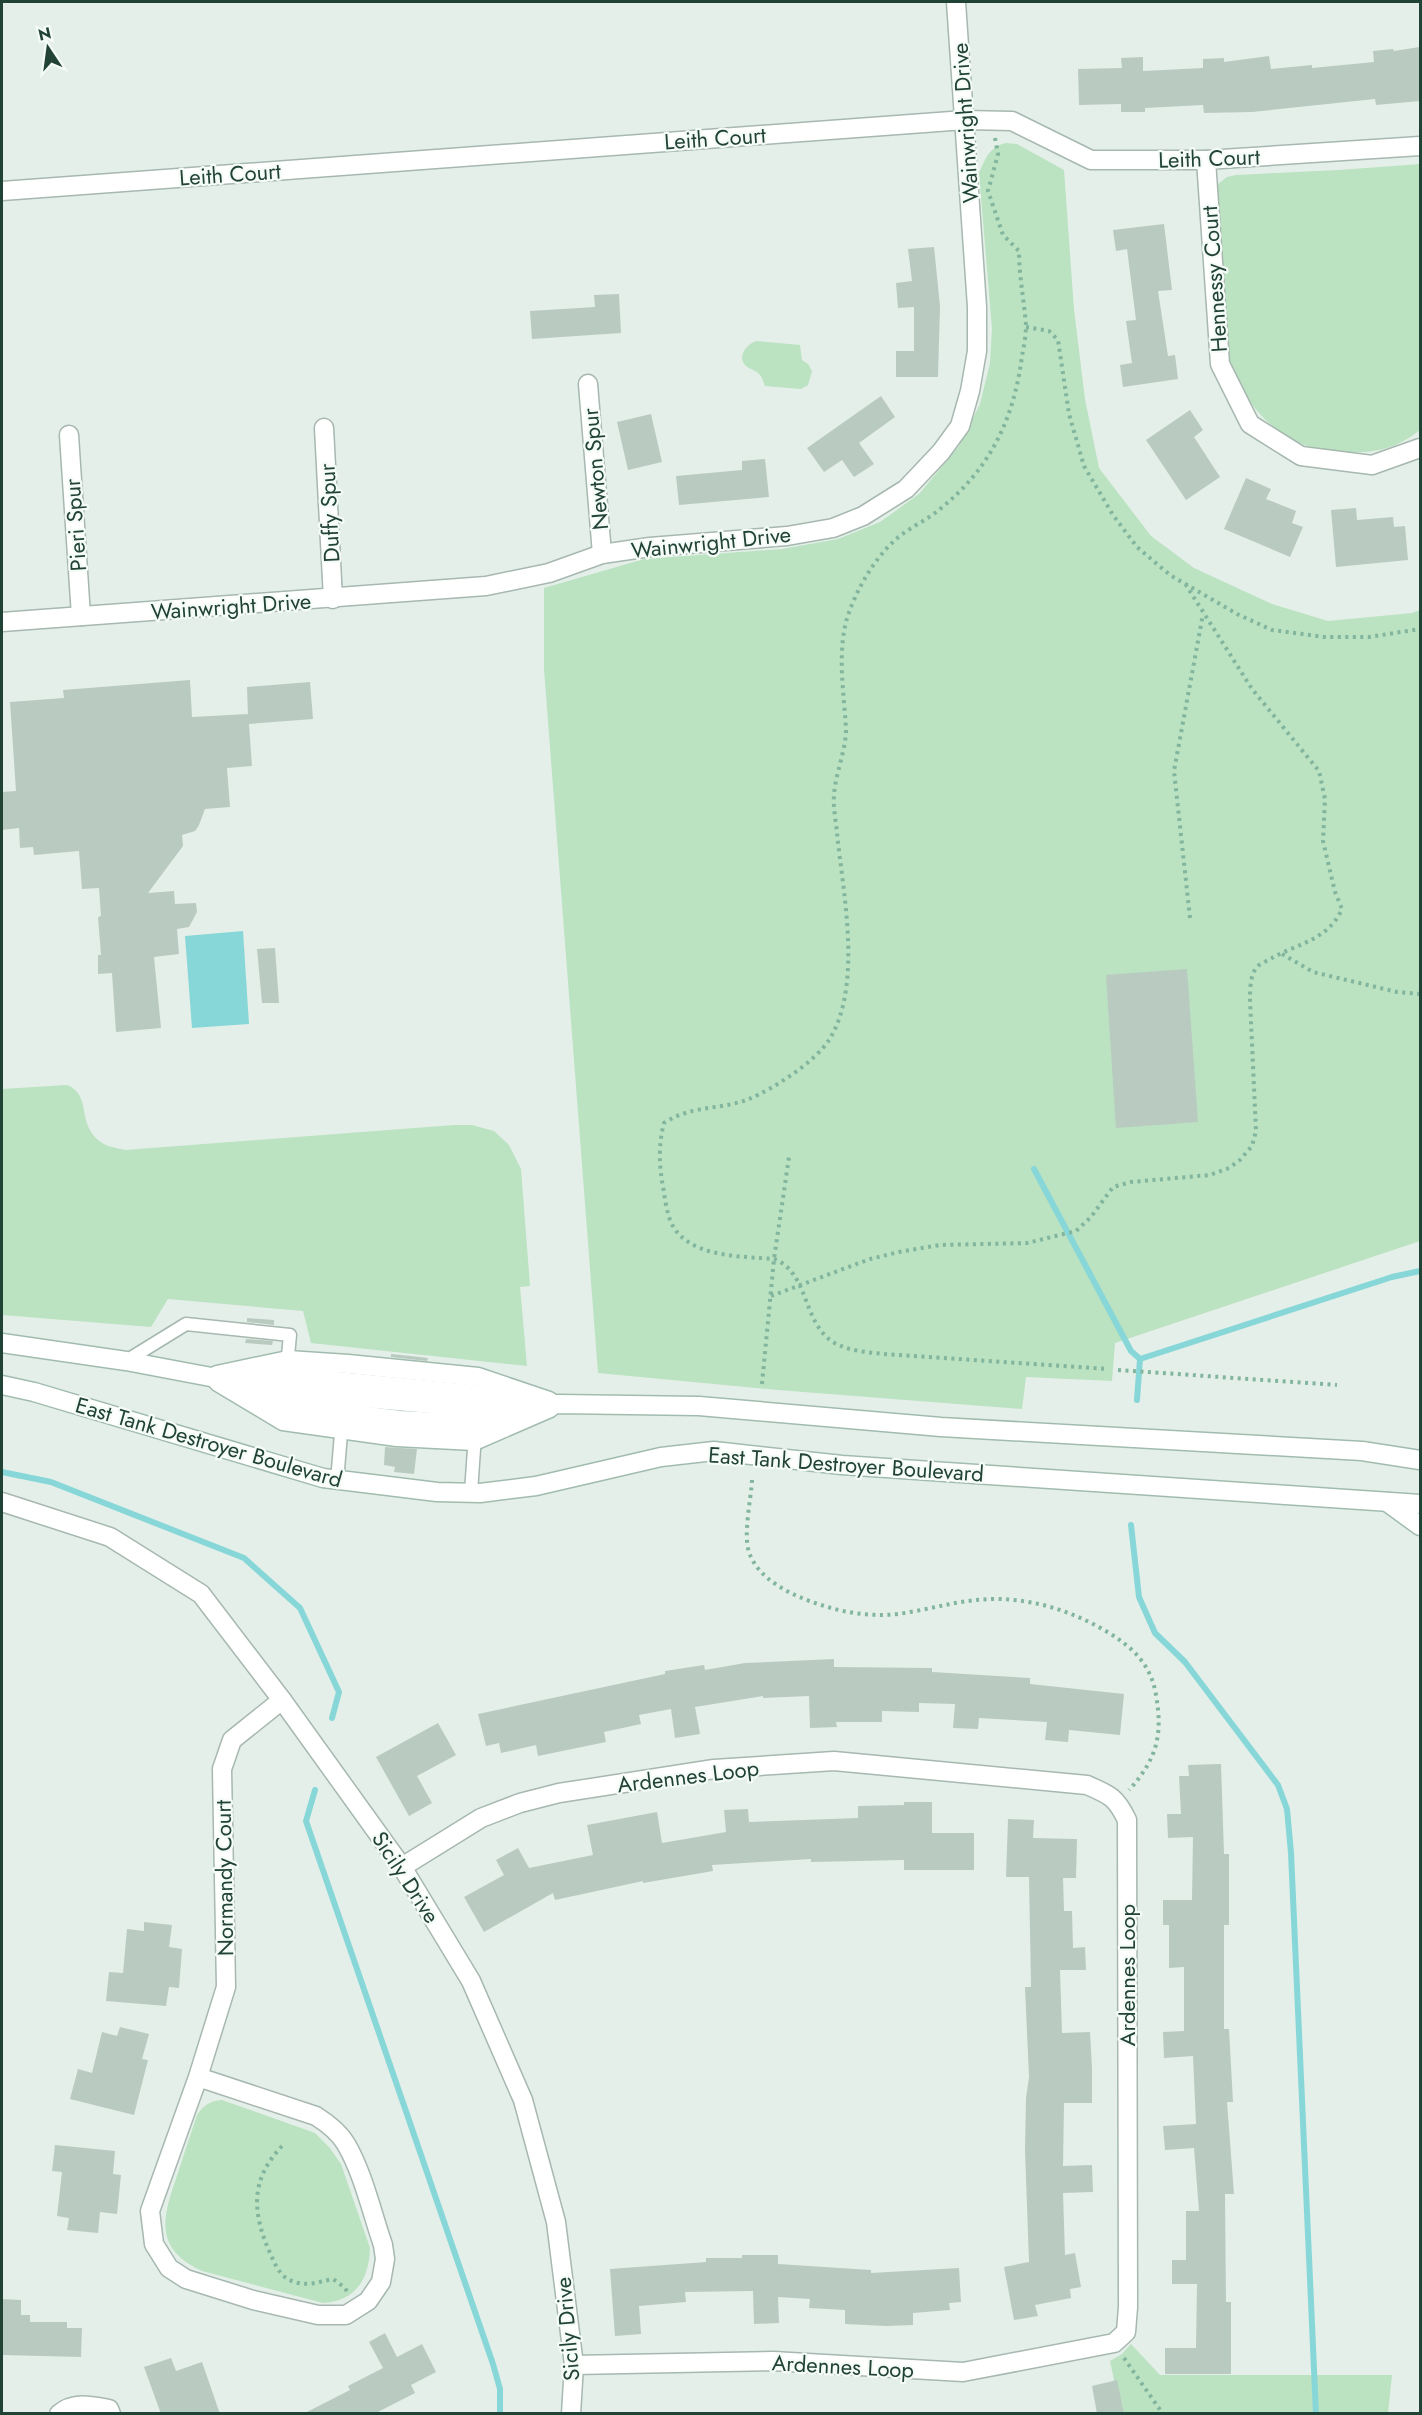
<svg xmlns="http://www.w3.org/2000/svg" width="1422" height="2415" font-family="Jost,sans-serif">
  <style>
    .green { fill: #bbe2c1 }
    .water { fill: #88d7d8 }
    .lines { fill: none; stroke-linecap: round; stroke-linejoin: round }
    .stream { stroke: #88d7d8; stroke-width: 6 }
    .building { fill: #b9cac1 }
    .lane-casing { stroke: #a6b8af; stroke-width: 15 }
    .street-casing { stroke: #a6b8af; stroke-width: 21 }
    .secondary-casing { stroke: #a1bcaf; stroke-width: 21 }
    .path { stroke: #82b59e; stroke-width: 4; stroke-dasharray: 3 4.5; stroke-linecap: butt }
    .lane { stroke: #fff; stroke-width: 12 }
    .street { stroke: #fff; stroke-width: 18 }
    .secondary { stroke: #fff; stroke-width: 18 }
    .labels { text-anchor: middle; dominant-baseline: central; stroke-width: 4.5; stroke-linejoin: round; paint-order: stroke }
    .street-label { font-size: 22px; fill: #214335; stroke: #f5fbf7 }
  </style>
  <rect width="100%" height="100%" fill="#e4efe9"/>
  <g class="green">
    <path d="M 1006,143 L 1017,144 L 1064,170 L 1074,310 L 1085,399 L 1099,468 L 1151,536 L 1194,568 L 1272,604 L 1328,621 L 1412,613 L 1420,610 L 1420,1241 L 1115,1343 L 1112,1381 L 1026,1377 L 1022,1409 L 778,1390 L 598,1373 L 544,669 L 544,588 L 644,559 L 782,549 L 838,539 L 880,522 L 919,494 L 959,446 L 980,404 L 990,363 L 992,329 L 979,173 C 986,158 989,147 1006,143 Z"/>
    <path d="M 1420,164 L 1420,430 C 1391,453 1366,454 1331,451 C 1280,447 1239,401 1228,354 C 1224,339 1225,320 1224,304 C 1221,268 1219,231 1216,195 L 1218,184 L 1227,177 L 1236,175 L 1339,170 Z"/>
    <path d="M 756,341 L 800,345 L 802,360 L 808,364 L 812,371 L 808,385 L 801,389 L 765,386 C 763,381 762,376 758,373 C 755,370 752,370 749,368 C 735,360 745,345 756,341 Z"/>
    <path d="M 67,1085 C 93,1095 75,1125 102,1143 C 108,1147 118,1148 125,1150 L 454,1125 L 472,1125 L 494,1131 L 509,1145 L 521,1169 L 530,1286 L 520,1287 L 527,1366 L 311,1343 L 303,1311 L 168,1299 L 151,1327 L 2,1315 L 2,1089 Z"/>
    <path d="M 222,2100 L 315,2133 L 329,2147 L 341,2164 L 370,2248 C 369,2279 356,2301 323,2303 L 202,2271 C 152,2248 163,2216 178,2173 C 184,2153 191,2134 197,2115 C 204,2105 210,2101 222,2100 Z"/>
    <polygon points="1131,2344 1160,2375 1392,2375 1388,2413 1121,2413 1110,2361 1122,2354"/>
  </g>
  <polygon class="water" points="243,931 249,1024 192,1028 185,936"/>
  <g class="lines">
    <g class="stream">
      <polyline points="1034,1169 1131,1351 1140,1359"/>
      <polyline points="1137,1400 1140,1359 1392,1277 1420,1271"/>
      <polyline points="2,1472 51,1482 244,1558 300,1608 339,1692 332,1718"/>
      <polyline points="1131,1525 1139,1597 1155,1633 1185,1662 1278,1785 1287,1809 1291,1853 1316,2414"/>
      <polyline points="315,1790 306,1821 493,2364 500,2389 500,2414"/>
    </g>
  </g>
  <g class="building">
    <polygon points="1420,47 1420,101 1376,105 1375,99 1252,112 1204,113 1203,105 1145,108 1145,112 1121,112 1121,104 1079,105 1078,69 1122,68 1121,58 1143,57 1143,71 1203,68 1203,59 1224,58 1224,62 1269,56 1271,69 1312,65 1312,68 1374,62 1373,51 1393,49 1394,51"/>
    <polygon points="1164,224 1172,290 1158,291 1168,356 1175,355 1178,379 1123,387 1120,365 1132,363 1126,321 1136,320 1127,249 1116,251 1113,230"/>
    <polygon points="934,247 940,306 938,377 896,377 896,351 914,351 914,307 898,308 896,283 912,281 908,249"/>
    <polygon points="619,294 621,333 532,339 530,311 595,307 594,295"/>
    <polygon points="881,396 895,417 859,443 874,464 854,477 842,460 824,472 807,448"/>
    <polygon points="1190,410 1203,430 1194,437 1220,477 1186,500 1146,440"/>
    <polygon points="651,414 662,462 628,470 617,422"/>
    <polygon points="765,459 769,497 679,505 676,476 742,470 742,461"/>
    <polygon points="1246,478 1271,489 1266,499 1296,511 1292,523 1303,527 1290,557 1224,529"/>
    <polygon points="1356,508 1357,520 1393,517 1394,527 1405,526 1408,560 1336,567 1331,510"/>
    <polygon points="190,680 192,717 248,714 248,717 247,687 310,682 313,719 249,724 252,766 227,768 230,807 205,809 199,825 195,831 182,835 183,846 148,893 174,891 175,904 196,903 197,912 189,927 177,929 179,954 154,957 161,1028 116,1032 112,973 98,974 98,955 101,955 98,917 101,916 99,888 82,889 79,851 34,855 33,847 20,848 19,828 2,830 2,792 16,791 10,702 64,698 63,690"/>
    <polygon points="275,948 279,1003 262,1003 257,949"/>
    <polygon points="1187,969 1198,1122 1116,1128 1106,975"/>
    <polygon points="247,1318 274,1320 274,1325 247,1322"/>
    <polygon points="246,1339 273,1341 272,1345 245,1343"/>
    <polygon points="391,1354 428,1358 427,1361 391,1357"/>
    <polygon points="385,1447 417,1449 414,1474 394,1472 395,1467 384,1465"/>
    <polygon points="834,1659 834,1667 932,1668 932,1672 1030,1678 1030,1684 1124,1694 1120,1735 1069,1730 1068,1742 1045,1740 1047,1722 979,1718 978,1729 953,1728 955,1704 919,1703 919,1712 882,1711 882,1722 836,1722 837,1727 810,1728 809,1696 763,1698 763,1696 695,1707 700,1734 675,1738 671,1709 639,1715 641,1724 604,1732 606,1742 538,1756 536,1745 501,1753 499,1743 486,1746 478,1714 665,1674 665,1671 704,1665 705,1670 745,1663"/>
    <polygon points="438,1723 456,1755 417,1776 432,1803 409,1816 376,1757"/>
    <polygon points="1221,1764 1224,1854 1229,1854 1229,1925 1224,1925 1224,2029 1229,2029 1233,2102 1227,2102 1234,2194 1225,2194 1226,2302 1231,2302 1231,2374 1165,2374 1165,2348 1196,2348 1197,2284 1172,2284 1172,2260 1186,2260 1186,2211 1199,2211 1194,2148 1165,2150 1163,2126 1196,2124 1193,2056 1164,2058 1163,2032 1184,2031 1184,1967 1169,1968 1169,1925 1163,1925 1163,1900 1192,1900 1193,1837 1168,1838 1167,1814 1181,1814 1179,1776 1189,1776 1188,1765"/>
    <polygon points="904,1802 932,1802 932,1833 974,1833 974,1870 904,1870 904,1860 811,1862 811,1859 712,1865 713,1871 643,1883 643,1881 555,1900 553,1893 484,1932 464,1897 504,1875 496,1860 518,1848 529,1868 593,1855 587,1825 657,1812 662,1843 726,1832 724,1810 748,1809 749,1822 858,1818 858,1806 904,1805"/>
    <polygon points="1008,1819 1034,1820 1033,1838 1077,1839 1076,1878 1063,1878 1064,1911 1072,1911 1073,1948 1085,1947 1086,1970 1060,1970 1062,2033 1090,2032 1092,2068 1092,2103 1064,2103 1063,2166 1092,2165 1093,2192 1063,2193 1065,2255 1075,2253 1081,2287 1070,2289 1071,2298 1035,2305 1038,2316 1014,2320 1004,2267 1029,2262 1025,2150 1026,2098 1029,2077 1025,1987 1031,1987 1029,1877 1006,1877"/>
    <polygon points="144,1922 172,1925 169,1947 182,1949 179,1988 169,1987 166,2006 106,2001 109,1972 123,1973 127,1929 144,1931"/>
    <polygon points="120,2027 149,2034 142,2059 148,2060 134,2115 70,2099 78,2069 92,2073 102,2032 117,2036"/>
    <polygon points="55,2145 115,2151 113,2174 121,2175 117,2214 100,2212 98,2233 67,2230 69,2218 57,2216 62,2172 52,2171"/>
    <polygon points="742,2255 778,2255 778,2264 871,2270 871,2273 959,2268 961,2302 949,2303 950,2310 913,2313 913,2325 886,2326 845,2324 845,2310 809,2308 810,2299 778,2297 779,2323 754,2324 753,2291 685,2292 686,2302 639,2306 641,2334 615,2336 610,2269 706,2262 706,2258 742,2258"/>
    <polygon points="2,2299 21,2300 21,2315 30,2315 30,2322 67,2322 67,2328 82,2328 81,2357 2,2355"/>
    <polygon points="385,2333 397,2357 422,2344 436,2372 411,2385 415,2393 374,2414 303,2414 350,2390 348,2386 383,2368 369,2342"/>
    <polygon points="171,2358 176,2371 202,2362 220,2414 161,2414 144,2367"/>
    <polygon points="1117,2380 1124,2414 1097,2414 1092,2386"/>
  </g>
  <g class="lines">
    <g class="lane-casing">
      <g id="lane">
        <polyline points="126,1361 186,1324 290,1335 287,1366"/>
        <polyline points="337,1481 342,1422"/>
        <polyline points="471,1492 475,1435"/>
      </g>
    </g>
    <g class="street-casing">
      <g id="street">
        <polyline points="1206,160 1220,364 1250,424 1301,456 1372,465 1420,448"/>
        <polyline points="2,191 965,120 1012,121 1091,160 1206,160 1420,146"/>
        <polyline points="588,384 602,554"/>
        <polyline points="324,428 333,599"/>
        <polyline points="69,435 81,616"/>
        <polyline points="2,622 486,586 549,573 602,554 650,547 787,536 833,528 863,516 906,489 941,452 960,426 970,391 977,351 977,307 956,2"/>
        <polyline points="2,1502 110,1537 201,1594 282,1700 402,1867 471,1981 523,2100 556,2222 574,2365 571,2414"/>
        <path d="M 402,1867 L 481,1818 L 520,1803 L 559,1793 L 714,1769 L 834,1761 L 1087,1785 C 1110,1795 1116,1797 1127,1820 L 1128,2307 L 1126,2332 L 1114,2343 L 963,2372 L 773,2361 L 574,2365"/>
        <path d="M 198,2077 L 316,2116 C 327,2123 339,2132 346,2144 C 363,2173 372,2213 383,2245 L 385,2259 L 381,2282 L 368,2301 L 346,2315 L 318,2315 L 253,2300 L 186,2279 L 169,2268 L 154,2244 L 150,2211 L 198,2077 L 226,1987 L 222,1769 L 232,1740 L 282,1700"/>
        <path d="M 59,2414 C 74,2401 92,2406 109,2409 L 111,2414"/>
      </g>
    </g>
    <g class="secondary-casing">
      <g id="secondary">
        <polyline points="2,1343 126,1361 285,1391 476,1408 559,1404 699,1406 941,1427 1362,1451 1420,1460"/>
        <polyline points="217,1375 288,1360 348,1364 478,1377 549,1401"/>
        <polyline points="254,1376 286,1376 513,1398"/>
        <polyline points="218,1382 283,1421 397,1437 474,1441 550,1408"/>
        <polyline points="2,1385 34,1392 323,1478 437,1492 480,1493 536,1486 661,1457 714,1451 842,1465 1420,1504"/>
        <polyline points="258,1396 284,1406 400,1420 475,1424 511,1416"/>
        <polyline points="1387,1502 1420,1526"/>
      </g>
    </g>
    <g class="path">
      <path d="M 995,138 L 998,154 L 988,191 L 1003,235 L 1019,251 C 1019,276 1024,300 1026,325 C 1026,335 1024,346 1022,356 C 1014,419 990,469 940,509 C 926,521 906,529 893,542 C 872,562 856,591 847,618 C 837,654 844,693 846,729 C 846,751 835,774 834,796 C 833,808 836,821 837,833 C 843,893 863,986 829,1040 C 815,1062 773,1089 749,1099 C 721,1110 691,1105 664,1123 C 658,1146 659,1168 664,1192 C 665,1201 667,1211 670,1220 C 685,1258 740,1256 774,1259 C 809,1272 802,1322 833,1342 C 848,1351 866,1352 883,1354 L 1107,1369"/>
      <polyline points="1026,327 1049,331 1058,340 1069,414 1084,466 1113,515 1137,547 1170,575 1237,614 1272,630 1324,637 1369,637 1420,629"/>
      <polyline points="1190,918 1174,771 1203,614"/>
      <polyline points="1282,954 1313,972 1397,992 1420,994"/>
      <path d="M 771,1296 L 870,1259 L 899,1252 L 940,1245 L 1027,1243 L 1076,1231 L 1091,1217 L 1113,1187 L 1131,1182 L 1210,1175 L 1229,1168 L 1240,1160 L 1252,1146 L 1256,1131 L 1250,1000 C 1250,990 1250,977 1256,968 C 1259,964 1267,961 1272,958 C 1299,943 1328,940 1342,909 L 1335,892 L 1323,841 L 1325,799 L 1319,771 L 1252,689 L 1186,585"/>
      <polyline points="1118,1370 1337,1385"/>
      <polyline points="762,1384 774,1259 789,1157"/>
      <path d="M 752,1480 C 751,1500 743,1534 749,1552 C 756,1573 776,1586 795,1595 C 831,1611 871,1620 910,1612 C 939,1607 965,1599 995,1599 C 1034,1599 1071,1611 1104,1630 C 1130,1645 1151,1663 1156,1695 C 1163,1735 1157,1759 1129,1790"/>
      <path d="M 282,2146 C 250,2180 252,2212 270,2253 C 275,2264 280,2277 292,2281 C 306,2287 318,2282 333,2279 L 344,2287 L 349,2294"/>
      <polyline points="1124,2358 1163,2414"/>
    </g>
    <use href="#lane" class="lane"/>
    <use href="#street" class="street"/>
    <use href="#secondary" class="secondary"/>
  </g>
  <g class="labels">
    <g class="street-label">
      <text transform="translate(965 123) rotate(-94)">Wainwright Drive</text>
      <text transform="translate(715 138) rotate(-4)">Leith Court</text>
      <text transform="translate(1209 158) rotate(-2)">Leith Court</text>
      <text transform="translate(230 174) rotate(-4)">Leith Court</text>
      <text transform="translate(1214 279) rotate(-94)">Hennessy Court</text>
      <text transform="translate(595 469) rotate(-95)">Newton Spur</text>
      <text transform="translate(329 513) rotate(-93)">Duffy Spur</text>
      <text transform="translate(75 525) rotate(-94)">Pieri Spur</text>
      <text transform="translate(711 542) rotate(-6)">Wainwright Drive</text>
      <text transform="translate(231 606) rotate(-4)">Wainwright Drive</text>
      <text transform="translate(209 1442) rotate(16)">East Tank Destroyer Boulevard</text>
      <text transform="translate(846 1464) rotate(4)">East Tank Destroyer Boulevard</text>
      <text transform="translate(688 1776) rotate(-7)">Ardennes Loop</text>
      <text transform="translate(406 1877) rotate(57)">Sicily Drive</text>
      <text transform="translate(224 1878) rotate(-91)">Normandy Court</text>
      <text transform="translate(1127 1975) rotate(-90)">Ardennes Loop</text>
      <text transform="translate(567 2329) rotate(-95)">Sicily Drive</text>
      <text transform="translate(843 2366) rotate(3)">Ardennes Loop</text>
    </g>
  </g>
  <rect width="1422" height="2415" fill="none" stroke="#214335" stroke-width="6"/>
  <g transform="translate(48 48) rotate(347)" stroke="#f5fbf7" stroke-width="4.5" paint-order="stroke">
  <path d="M0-4.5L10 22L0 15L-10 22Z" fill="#214335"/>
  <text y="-9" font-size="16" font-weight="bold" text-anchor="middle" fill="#214335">N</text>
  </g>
</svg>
